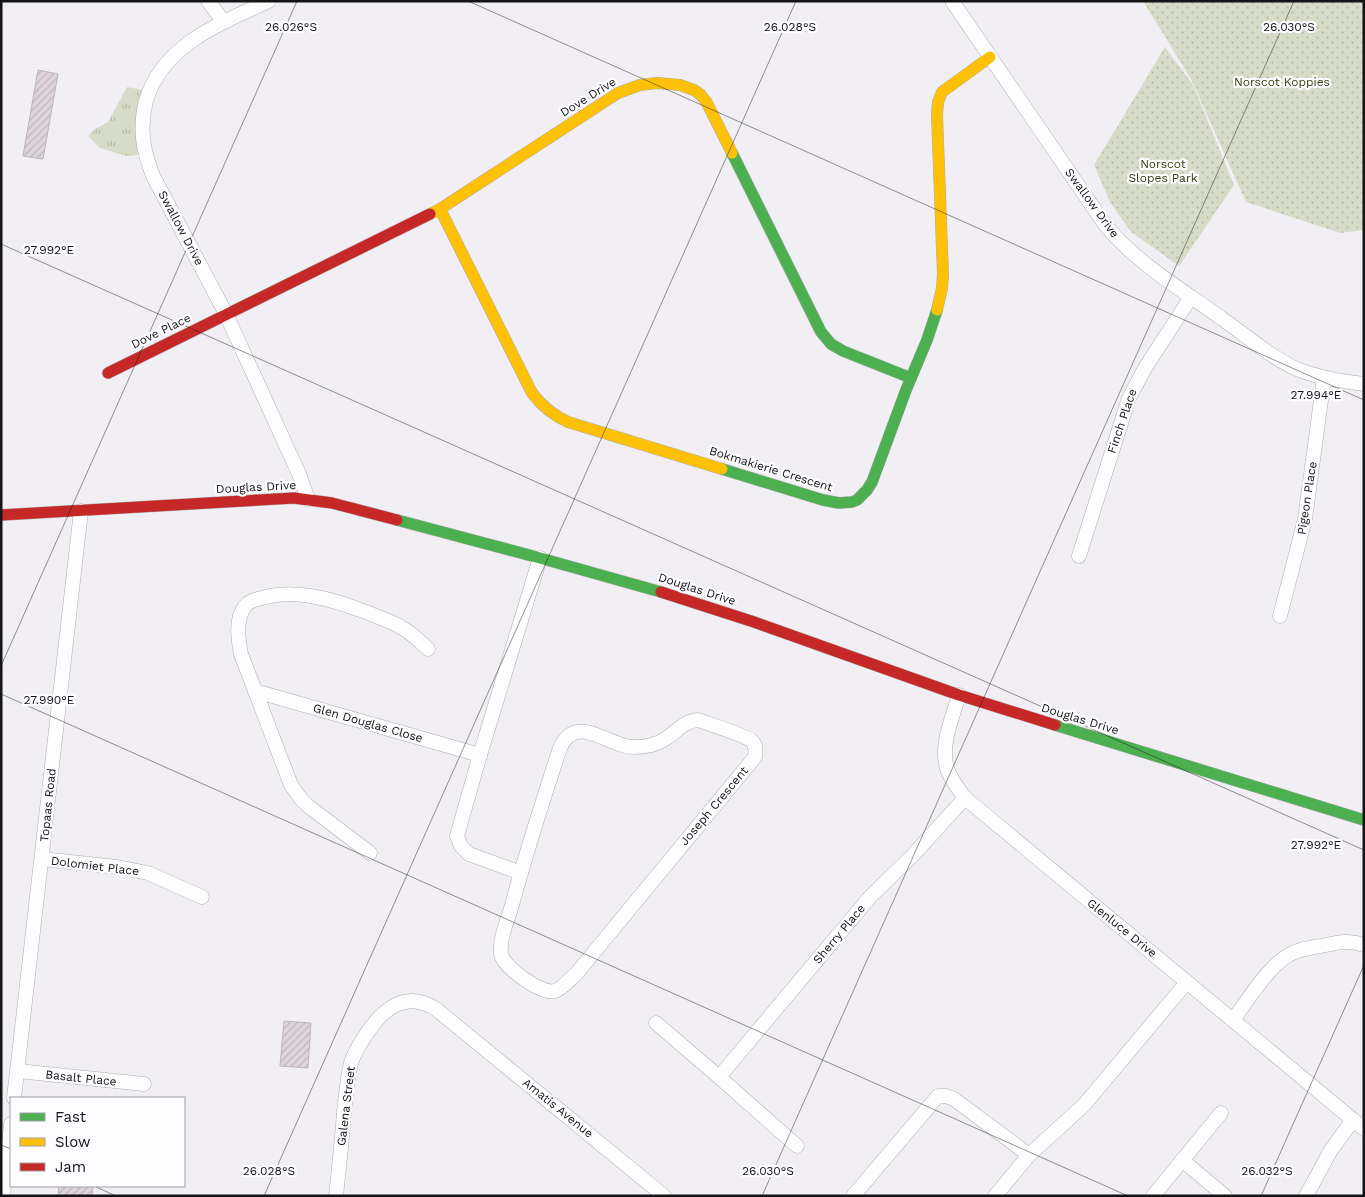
<svg xmlns="http://www.w3.org/2000/svg" width="1365" height="1197" font-family="'Work Sans',sans-serif">
  <style>
    .grass { fill: url(#grass-tufts) }
    .park { fill: url(#park-dots) }
    .building { fill: url(#building-hatch); stroke: #b9b7b9 }
    .lines { fill: none; stroke-linecap: round; stroke-linejoin: round }
    .street-casing { stroke: #aeadaf; stroke-width: 15 }
    .fast-casing { stroke: #aeadaf; stroke-width: 12 }
    .slow-casing { stroke: #aeadaf; stroke-width: 12 }
    .jam-casing { stroke: #aeadaf; stroke-width: 12 }
    .street { stroke: #fdfdfd; stroke-width: 14 }
    .fast { stroke: #4caf50; stroke-width: 11 }
    .slow { stroke: #ffc107; stroke-width: 11 }
    .jam { stroke: #c62828; stroke-width: 11 }
    .ticks { fill: none; stroke: #141315; stroke-width: 1; stroke-opacity: 0.45 }
    .labels { text-anchor: middle; dominant-baseline: central; stroke-width: 4.5; stroke-linejoin: round; paint-order: stroke }
    .park-label { font-size: 12px; fill: #333f0d; stroke: #fdfcfe }
    .street-label { font-size: 12px; fill: #141315; stroke: #fdfcfe }
    .ticks-label { font-size: 12px; text-anchor: middle; fill: #141315; stroke: #fdfcfe; stroke-width: 4.5; stroke-linejoin: round; paint-order: stroke }
  </style>
  <defs>
    <pattern id="grass-tufts" width="24" height="20" patternUnits="userSpaceOnUse" patternTransform="scale(1.25)"><rect width="24" height="20" fill="#d6dcc8"/><path d="M3 7l-1-3M5 7V3M7 7l1-3M15 17l-1-3M17 17v-4M19 17l1-3" fill="none" stroke="#b7bcab"/></pattern>
    <pattern id="park-dots" width="8" height="8" patternUnits="userSpaceOnUse" patternTransform="scale(1.25)"><rect width="8" height="8" fill="#d6dcc8"/><path d="M2 2h.1M6 6h.1" fill="none" stroke="#b7bcab" stroke-width="1.8" stroke-linecap="round"/></pattern>
    <pattern id="building-hatch" width="6" height="6" patternUnits="userSpaceOnUse" patternTransform="scale(1.25)"><rect width="6" height="6" fill="#ded5db"/><path d="M-1 1l2-2M0 6l6-6M5 7l2-2" fill="none" stroke="#beb6bb"/></pattern>
  </defs>
  <rect width="100%" height="100%" fill="#f1eff3"/>
  <polygon class="grass" points="127,87 143,90 137,146 138,155 126,156 100,148 88,136 95,129 108,122"/>
  <g class="park">
    <polygon points="1143,1 1364,1 1364,230 1340,233 1246,202 1191,79"/>
    <polygon points="1165,47 1193,85 1234,185 1179,266 1131,232 1110,202 1094,165"/>
  </g>
  <g class="building">
    <polygon points="38,70 58,74 43,159 23,156"/>
    <polygon points="284,1021 311,1023 308,1068 280,1066"/>
    <polygon points="59,1186 93,1186 92,1196 58,1196"/>
  </g>
  <g class="lines">
    <g class="street-casing">
      <g id="street">
        <polyline points="208,1 224,22"/>
        <path d="M 269,1 C 221,23 162,45 146,101 C 139,129 143,150 153,176 L 226,314 L 299,474 L 308,499"/>
        <path d="M 952,1 L 1106,226 C 1138,264 1181,289 1221,318 C 1246,335 1270,357 1297,369 C 1319,378 1341,381 1364,384"/>
        <polyline points="1079,556 1129,398 1145,368 1191,297"/>
        <polyline points="1280,616 1305,519 1324,378"/>
        <polyline points="255,691 480,755"/>
        <path d="M 959,695 C 952,719 939,747 948,771 C 952,781 959,790 965,798 L 1364,1129"/>
        <path d="M 698,720 C 709,724 744,735 752,741 C 756,745 756,751 755,757 L 576,974 C 570,979 563,988 555,991 C 542,995 503,967 501,954 C 499,938 508,920 512,905 C 526,852 543,800 560,748 C 577,711 609,748 635,747 C 645,747 656,745 665,739 C 677,732 683,721 698,720 Z"/>
        <path d="M 370,853 L 308,806 L 301,799 L 291,785 L 241,654 C 238,639 235,619 245,606 C 249,601 257,599 262,598 C 297,588 334,600 366,612 C 378,617 390,621 401,627 C 411,633 420,641 428,649"/>
        <polyline points="42,859 117,867 148,873 202,897"/>
        <polyline points="521,873 469,854 461,846 457,836 480,755 540,558"/>
        <path d="M 1233,1020 C 1248,1000 1272,960 1295,952 C 1304,948 1316,947 1326,945 C 1339,942 1351,940 1364,945"/>
        <polyline points="656,1023 719,1077 797,1146"/>
        <polyline points="18,1071 144,1084"/>
        <polyline points="719,1077 870,897 913,855 965,798"/>
        <polyline points="14,1098 81,511"/>
        <polyline points="1182,1160 1225,1196"/>
        <polyline points="3,1196 11,1124"/>
        <path d="M 336,1196 C 339,1168 342,1140 344,1112 C 346,1096 347,1079 351,1063 C 354,1053 361,1042 367,1033 C 384,1008 406,990 436,1009 L 664,1196"/>
        <polyline points="853,1196 938,1096 946,1096 954,1099 1029,1155 1084,1105 1187,982"/>
        <polyline points="995,1196 1029,1155"/>
        <polyline points="1153,1196 1221,1113"/>
        <polyline points="1306,1196 1331,1150 1353,1120"/>
      </g>
    </g>
    <g class="fast-casing">
      <g id="fast">
        <polyline points="732,153 821,332 831,344 843,351 911,378"/>
        <polyline points="722,469 823,500 839,503 852,502 857,500 867,490 872,482 906,390 927,340 937,310"/>
        <polyline points="397,520 540,558 661,592"/>
        <polyline points="1055,725 1364,820"/>
      </g>
    </g>
    <g class="slow-casing">
      <g id="slow">
        <path d="M 440,209 L 532,393 C 542,406 552,415 568,422 L 722,469"/>
        <polyline points="430,214 440,209 618,93 640,85 657,83 680,85 694,90 701,95 707,103 732,153"/>
        <polyline points="937,310 942,288 943,275 937,115 938,102 942,92 990,57"/>
      </g>
    </g>
    <g class="jam-casing">
      <g id="jam">
        <polyline points="108,373 430,214"/>
        <polyline points="1,515 294,498 332,503 397,520"/>
        <polyline points="661,592 754,622 959,695 1055,725"/>
      </g>
    </g>
    <use href="#street" class="street"/>
    <use href="#fast" class="fast"/>
    <use href="#slow" class="slow"/>
    <use href="#jam" class="jam"/>
  </g>
  <path class="ticks" d="M 468,1 L 1364,400M 1,244 L 1364,850M 1,666 L 297,1M 1,694 L 1128,1196M 1,1145 L 11,1149M 94,1186 L 116,1196M 264,1196 L 796,1M 762,1196 L 1294,1M 1261,1196 L 1364,965"/>
  <g class="labels">
    <g class="park-label">
      <text x="1282" y="82">Norscot Koppies</text>
      <text x="1163" y="164">Norscot<tspan x="1163" dy="14">Slopes Park</tspan></text>
    </g>
    <g class="street-label">
      <text transform="translate(588 97) rotate(-32)">Dove Drive</text>
      <text transform="translate(1092 203) rotate(54)">Swallow Drive</text>
      <text transform="translate(181 228) rotate(62)">Swallow Drive</text>
      <text transform="translate(161 331) rotate(-26)">Dove Place</text>
      <text transform="translate(1122 421) rotate(-71)">Finch Place</text>
      <text transform="translate(771 469) rotate(17)">Bokmakierie Crescent</text>
      <text transform="translate(256 487) rotate(-3)">Douglas Drive</text>
      <text transform="translate(1307 498) rotate(-81)">Pigeon Place</text>
      <text transform="translate(697 589) rotate(18)">Douglas Drive</text>
      <text transform="translate(1080 719) rotate(17)">Douglas Drive</text>
      <text transform="translate(368 723) rotate(16)">Glen Douglas Close</text>
      <text transform="translate(48 805) rotate(-84)">Topaas Road</text>
      <text transform="translate(714 806) rotate(-50)">Joseph Crescent</text>
      <text transform="translate(95 866) rotate(7)">Dolomiet Place</text>
      <text transform="translate(1122 928) rotate(39)">Glenluce Drive</text>
      <text transform="translate(839 934) rotate(-50)">Sherry Place</text>
      <text transform="translate(81 1078) rotate(6)">Basalt Place</text>
      <text transform="translate(346 1106) rotate(-83)">Galena Street</text>
      <text transform="translate(558 1108) rotate(39)">Amatis Avenue</text>
    </g>
  </g>
  <g class="ticks-label">
    <text x="291" y="31">26.026°S</text>
    <text x="790" y="31">26.028°S</text>
    <text x="1289" y="31">26.030°S</text>
    <text x="49" y="254">27.992°E</text>
    <text x="1316" y="399">27.994°E</text>
    <text x="49" y="704">27.990°E</text>
    <text x="1316" y="849">27.992°E</text>
    <text x="269" y="1175">26.028°S</text>
    <text x="768" y="1175">26.030°S</text>
    <text x="1267" y="1175">26.032°S</text>
  </g>
  <rect width="1365" height="1197" fill="none" stroke="#141315" stroke-width="5"/>
  <rect x="10" y="1097" width="175" height="90" fill="#fdfcfe" stroke="#a09fa1"/>
  <rect x="20" y="1113" width="25" height="8" fill="#4caf50" stroke="#a09fa1"/>
  <text x="55" y="1122" font-size="15" fill="#141315">Fast</text>
  <rect x="20" y="1138" width="25" height="8" fill="#ffc107" stroke="#a09fa1"/>
  <text x="55" y="1147" font-size="15" fill="#141315">Slow</text>
  <rect x="20" y="1163" width="25" height="8" fill="#c62828" stroke="#a09fa1"/>
  <text x="55" y="1172" font-size="15" fill="#141315">Jam</text>
</svg>
